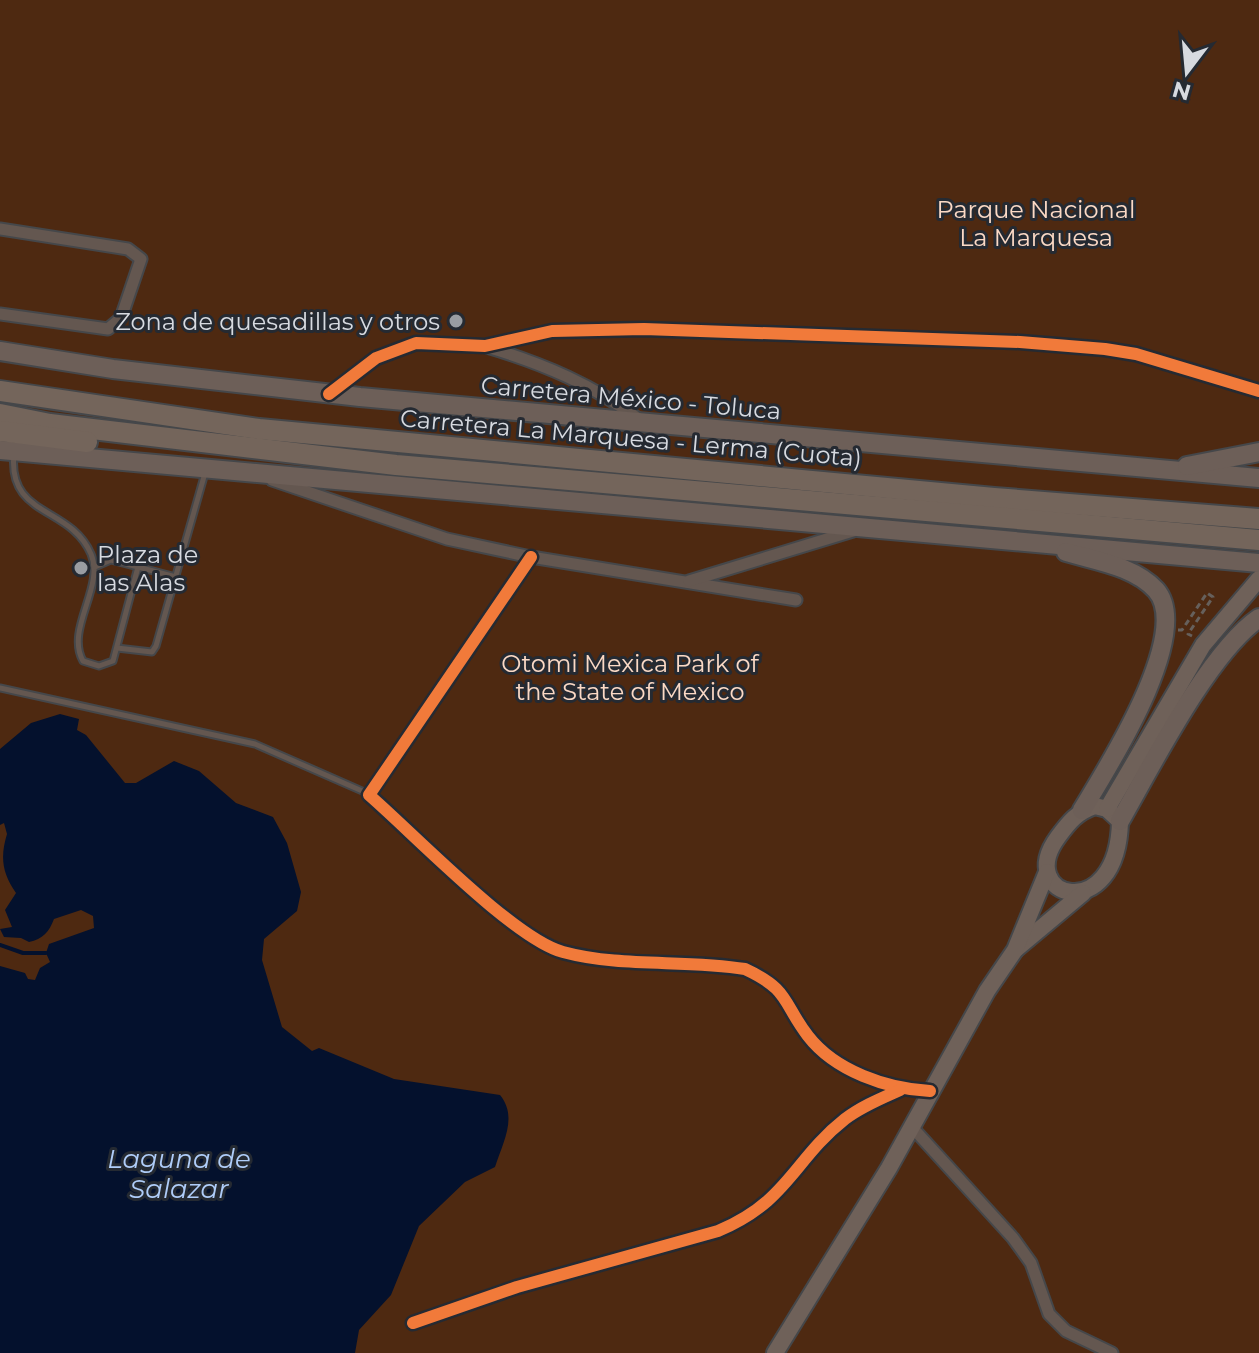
<svg xmlns="http://www.w3.org/2000/svg" width="1259" height="1353" font-family="Montserrat,sans-serif">
  <style>
    .green { fill: #4e2911 }
    .water { fill: #04112d }
    .lines { fill: none; stroke-linecap: round; stroke-linejoin: round }
    .stream { stroke: #04112d; stroke-width: 4 }
    .service-casing { stroke: #45474a; stroke-width: 9 }
    .minor-casing { stroke: #45474a; stroke-width: 15 }
    .secondary-casing { stroke: #45474a; stroke-width: 20 }
    .primary-casing { stroke: #45474a; stroke-width: 22 }
    .motorway-casing { stroke: #45474a; stroke-width: 24 }
    .path { stroke: #66605c; stroke-width: 3; stroke-dasharray: 6 4; stroke-linecap: butt }
    .service { stroke: #645750; stroke-width: 5 }
    .minor { stroke: #645750; stroke-width: 11 }
    .secondary { stroke: #6f6159; stroke-width: 16 }
    .primary { stroke: #6d5f58; stroke-width: 18 }
    .motorway { stroke: #74655b; stroke-width: 20 }
    .cycleway-casing { stroke: #252a32; stroke-width: 17 }
    .cycleway { stroke: #f17a3a; stroke-width: 12 }
    .poi-dot { fill: #9a9da2; stroke: #252a32; stroke-width: 3 }
    .labels { text-anchor: middle; dominant-baseline: central; stroke-width: 6; stroke-linejoin: round; paint-order: stroke }
    .park-label { font-size: 24px; fill: #fbd9c5; stroke: #252a32 }
    .poi-label { font-size: 24px; fill: #d7dae0; stroke: #252a32; text-anchor: end }
    .street-label { font-size: 24px; fill: #d7dae0; stroke: #252a32 }
    .water-label { font-size: 26px; font-style: italic; fill: #afcdf9; stroke: #252a32 }
  </style>
  <rect width="100%" height="100%" fill="#282b2f"/>
  <rect class="green" x="0" y="0" width="1259" height="1353"/>
  <path class="water" d="M 60,714 L 79,719 L 77,730 L 86,735 L 125,783 L 136,783 L 174,761 L 199,771 L 236,803 L 273,817 L 287,843 L 301,892 L 297,911 L 264,939 L 262,960 L 282,1027 L 312,1051 L 319,1048 L 394,1079 L 500,1095 C 518,1117 503,1142 495,1167 L 465,1182 L 419,1226 L 391,1295 L 359,1330 L 355,1353 L 0,1353 L 0,966 L 25,973 L 28,979 L 35,980 L 40,968 L 50,962 L 46,953 L 49,944 L 94,928 L 93,916 L 81,910 L 54,919 C 49,932 43,939 29,942 L 21,938 L 4,937 L 0,929 L 12,927 L 5,910 L 16,893 C 2,873 0,857 7,834 L 4,823 L 0,825 L 0,749 L 31,723 Z"/>
  <g class="lines">
    <polyline class="stream" points="0,945 23,953 46,953"/>
    <g class="service-casing">
      <g id="service">
        <path d="M 14,453 C 7,518 70,505 91,554 C 105,587 65,629 83,661 L 99,666 L 113,661 L 138,567 L 176,577"/>
        <polyline points="95,567 111,560 138,567"/>
        <polyline points="117,648 152,652 156,646 205,473"/>
        <polyline points="0,688 255,744 369,794"/>
      </g>
    </g>
    <g class="minor-casing">
      <g id="minor">
        <polyline points="0,229 128,249 141,259 121,318 108,329 0,314"/>
        <path d="M 487,347 C 544,364 593,385 640,420"/>
        <polyline points="331,393 376,358 416,343 485,346 552,331 644,329 1020,342 1105,349 1136,354 1259,391"/>
        <polyline points="272,480 447,539 531,557 796,600"/>
        <path d="M 531,557 L 369,795 C 412,832 514,939 563,952 C 622,968 685,959 745,969 C 790,990 782,1002 808,1036 C 835,1071 887,1089 930,1091"/>
        <polyline points="689,581 853,531"/>
        <polyline points="911,1126 1013,1238 1031,1263 1049,1314 1066,1331 1112,1353"/>
        <path d="M 413,1323 L 517,1287 L 718,1231 C 789,1201 793,1160 845,1119 C 862,1106 882,1098 900,1090"/>
      </g>
    </g>
    <g class="secondary-casing">
      <g id="secondary">
        <path d="M 1095,806 L 1107,809 L 1120,821 C 1118,928 1013,898 1058,837 C 1069,822 1077,812 1095,806 Z"/>
        <polyline points="1107,809 1203,645 1259,579"/>
        <polyline points="1016,949 1083,893"/>
        <polyline points="775,1353 889,1168 987,991 1015,950 1047,872"/>
      </g>
    </g>
    <g class="primary-casing">
      <g id="primary">
        <polyline points="0,351 113,369 360,397 1259,478"/>
        <polyline points="0,450 1259,563"/>
        <polyline points="1187,466 1259,452"/>
        <path d="M 1066,552 C 1096,561 1134,566 1156,590 C 1194,633 1106,770 1082,810"/>
        <path d="M 1120,821 C 1151,767 1209,652 1259,618"/>
      </g>
    </g>
    <g class="motorway-casing">
      <g id="motorway">
        <polyline points="0,391 259,429 994,498 1259,519"/>
        <polyline points="0,414 50,424 396,465 1259,540"/>
        <polyline points="0,431 87,442"/>
      </g>
    </g>
    <polyline class="path" points="1178,630 1182,630 1207,593 1213,597 1188,634 1192,636"/>
    <use href="#service" class="service"/>
    <use href="#minor" class="minor"/>
    <use href="#secondary" class="secondary"/>
    <use href="#primary" class="primary"/>
    <use href="#motorway" class="motorway"/>
    <g class="cycleway-casing">
      <g id="cycleway">
        <polyline points="329,394 376,358 416,343 485,346 552,331 644,329 1020,342 1105,349 1136,354 1259,391"/>
        <path d="M 531,557 L 369,795 C 412,832 514,939 563,952 C 622,968 685,959 745,969 C 790,990 782,1002 808,1036 C 835,1071 887,1089 930,1091"/>
        <path d="M 413,1323 L 517,1287 L 718,1231 C 789,1201 793,1160 845,1119 C 862,1106 882,1098 900,1090"/>
      </g>
    </g>
    <use href="#cycleway" class="cycleway"/>
  </g>
  <g class="poi-dot">
    <circle cx="456" cy="321" r="8"/>
    <circle cx="81" cy="568" r="8"/>
  </g>
  <g class="labels">
    <g class="park-label">
      <text x="1036" y="209">Parque Nacional<tspan x="1036" dy="28">La Marquesa</tspan></text>
      <text x="630" y="663">Otomi Mexica Park of<tspan x="630" dy="28">the State of Mexico</tspan></text>
    </g>
    <g class="poi-label">
      <text x="440" y="321">Zona de quesadillas y otros</text>
      <text x="97" y="554" text-anchor="start">Plaza de<tspan x="97" dy="28">las Alas</tspan></text>
    </g>
    <g class="street-label">
      <text transform="translate(631 398) rotate(5)">Carretera México - Toluca</text>
      <text transform="translate(631 438) rotate(5)">Carretera La Marquesa - Lerma (Cuota)</text>
    </g>
    <g class="water-label">
      <text x="179" y="1159">Laguna de<tspan x="179" dy="30">Salazar</tspan></text>
    </g>
  </g>
  <g transform="translate(1187 72) rotate(196)" stroke="#252a32" stroke-width="6" paint-order="stroke">
  <path d="M0-6L14 30L0 20L-14 30Z" fill="#d7dae0"/>
  <text y="-12" font-size="22" font-weight="bold" text-anchor="middle" fill="#d7dae0">N</text>
  </g>
</svg>
